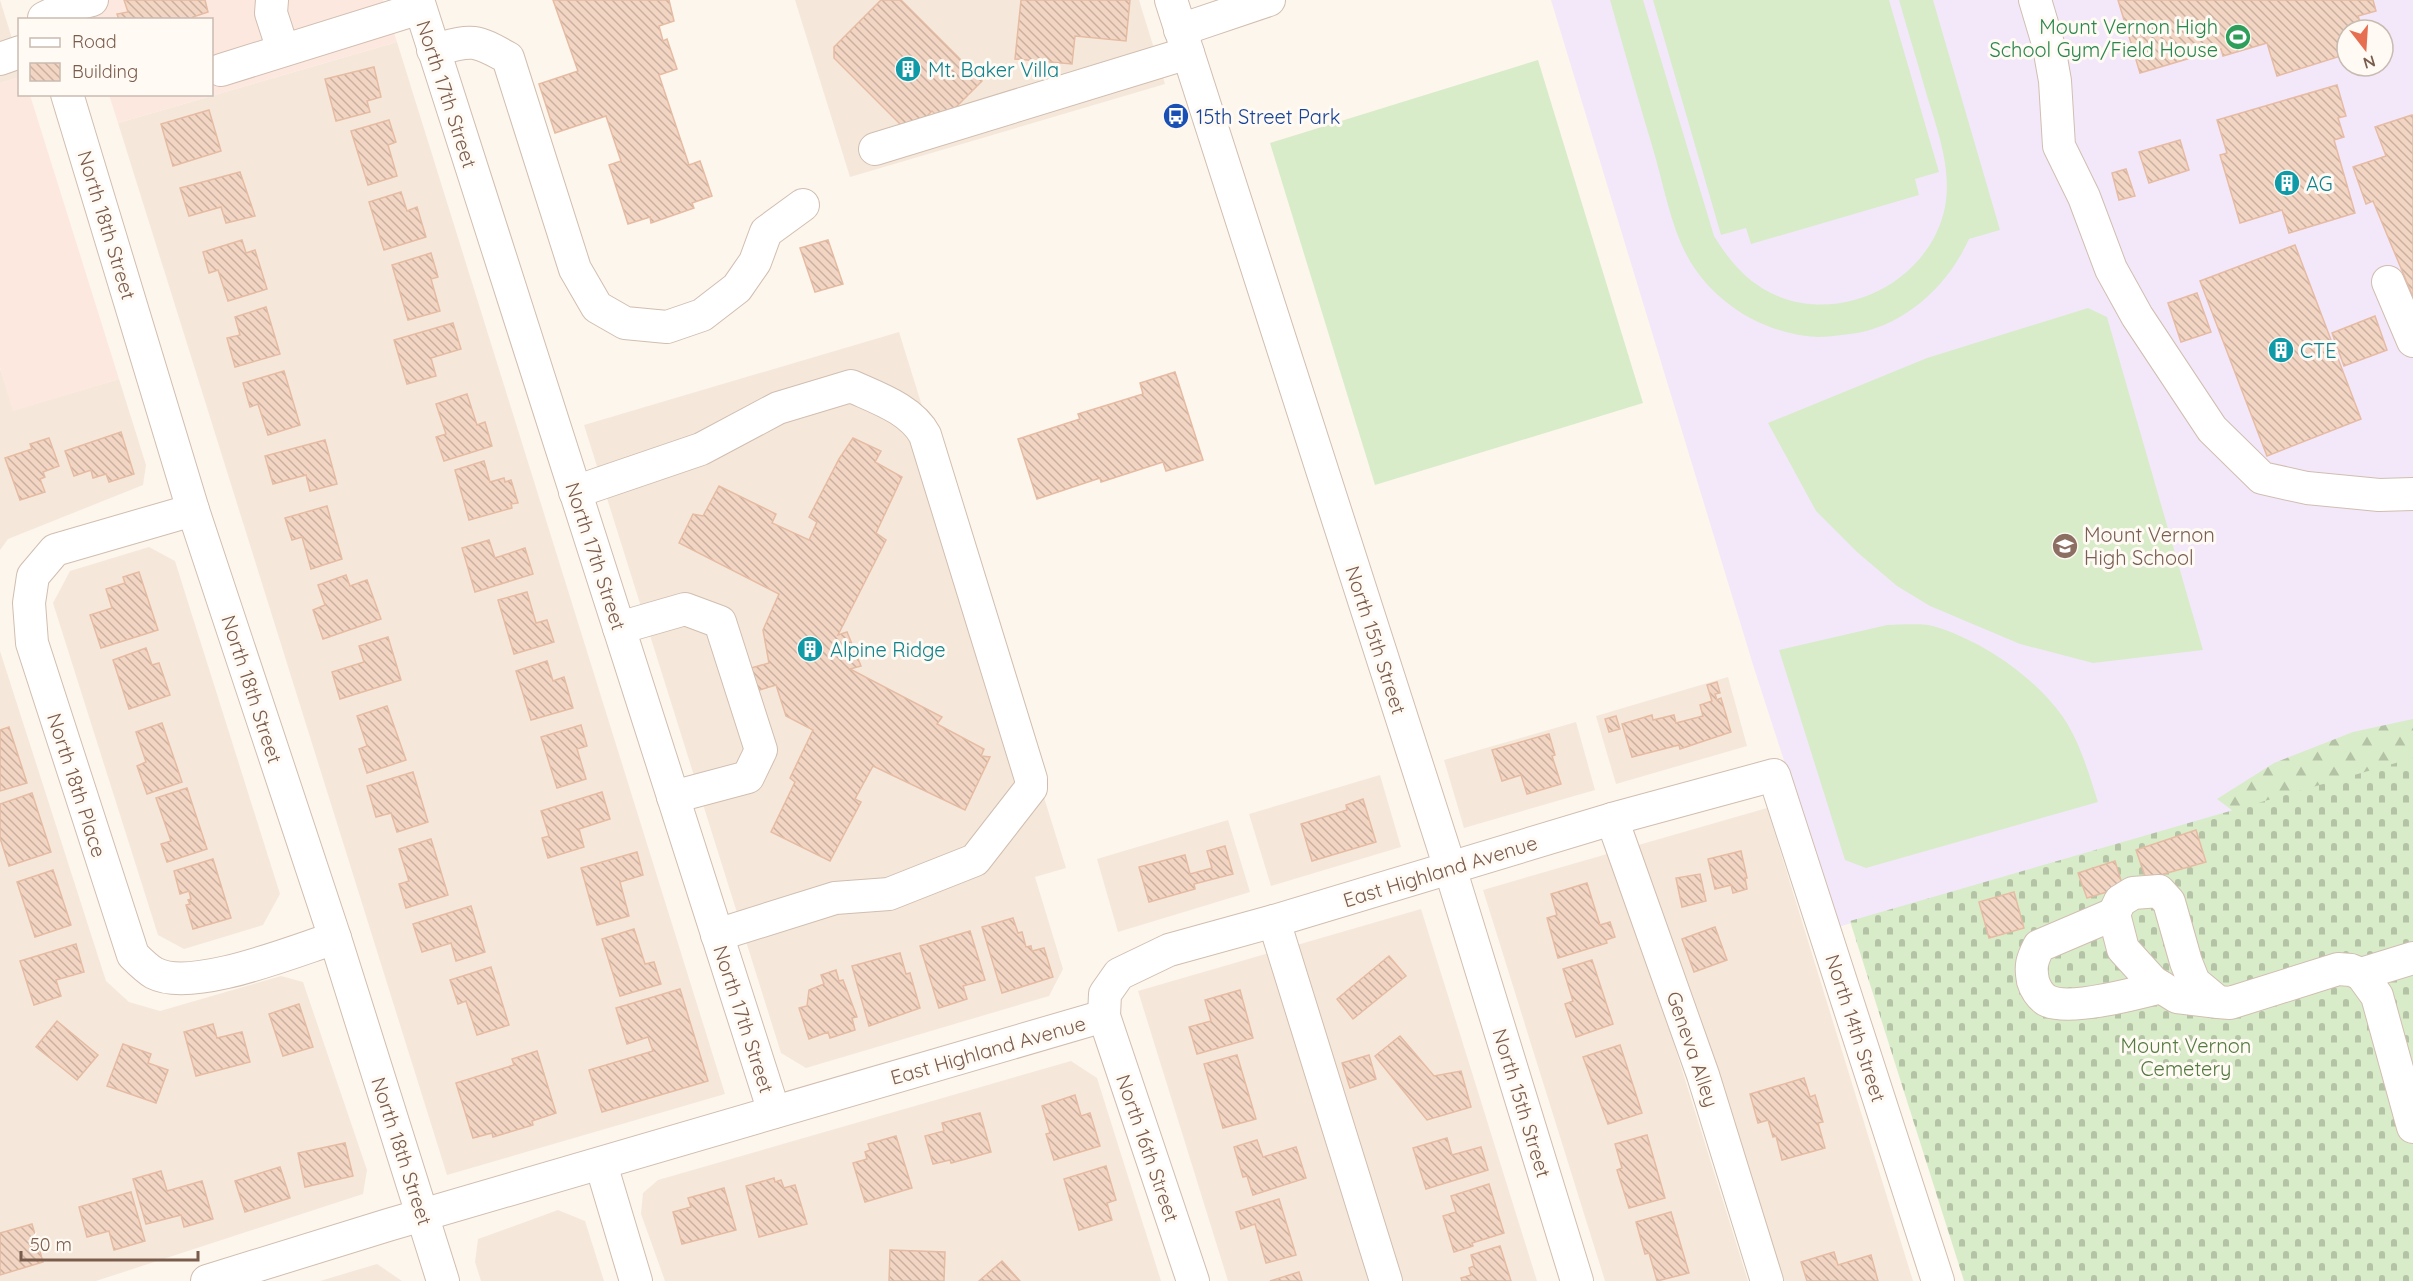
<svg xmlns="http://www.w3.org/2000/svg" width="2413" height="1281" font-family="Quicksand,sans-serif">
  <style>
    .residential { fill: #f5e8da }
    .commercial { fill: #fde8e0 }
    .education { fill: #f3e8fa; fill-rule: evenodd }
    .forest { fill: url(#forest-firs) }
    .cemetery { fill: url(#cemetery-stones) }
    .pitch { fill: #d8ecc9 }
    .building { fill: url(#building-back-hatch); stroke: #e6bba3; stroke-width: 1.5 }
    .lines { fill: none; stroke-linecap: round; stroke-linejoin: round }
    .minor-casing { stroke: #d1beb0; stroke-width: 34 }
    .minor { stroke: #fff; stroke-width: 32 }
    .labels { text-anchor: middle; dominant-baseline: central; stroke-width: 6; stroke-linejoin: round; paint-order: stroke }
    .leisure-label { font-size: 20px; fill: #27864d; stroke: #fffaf3; text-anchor: end }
    .culture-label { font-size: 20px; fill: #0d838f; stroke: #fffaf3; text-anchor: start }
    .street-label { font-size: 20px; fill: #7a5c4d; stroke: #fffaf3 }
    .transit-label { font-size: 20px; fill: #164399; stroke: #fffaf3; text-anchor: start }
    .education-label { font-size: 20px; fill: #785e54; stroke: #fffaf3; text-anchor: start }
    .park-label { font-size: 20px; fill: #537a41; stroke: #fffaf3 }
  </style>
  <defs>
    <pattern id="forest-firs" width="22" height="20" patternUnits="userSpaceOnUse" patternTransform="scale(1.5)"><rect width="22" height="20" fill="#d8ecc9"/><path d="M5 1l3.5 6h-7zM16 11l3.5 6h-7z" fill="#b4c2a5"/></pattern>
    <pattern id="cemetery-stones" width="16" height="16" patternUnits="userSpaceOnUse" patternTransform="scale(1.5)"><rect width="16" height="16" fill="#d8ecc9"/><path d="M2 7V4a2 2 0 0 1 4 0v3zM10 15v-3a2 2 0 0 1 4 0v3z" fill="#b4c2a5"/></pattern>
    <pattern id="building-back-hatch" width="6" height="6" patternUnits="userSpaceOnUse" patternTransform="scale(1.5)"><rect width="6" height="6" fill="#f3d5c3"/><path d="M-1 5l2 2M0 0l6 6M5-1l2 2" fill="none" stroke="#cab0a1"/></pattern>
  </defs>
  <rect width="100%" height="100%" fill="#fdf6ec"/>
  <g class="residential">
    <polygon points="0,0 19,61 20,77 0,83"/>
    <polygon points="795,0 1139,0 1165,84 850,177"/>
    <polygon points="397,42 725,1094 447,1175 118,123"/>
    <polygon points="899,332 1066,868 1035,877 1063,969 1049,996 806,1068 781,1053 584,425"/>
    <polygon points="0,368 14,410 119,379 146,465 143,485 8,539 0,550"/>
    <polygon points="149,547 175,561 280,894 263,925 184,949 158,935 53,603 70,571"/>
    <polygon points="0,651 106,981 129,1002 160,1011 281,976 303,982 367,1170 363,1194 96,1281 0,1281"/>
    <polygon points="1728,677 1747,746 1616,784 1596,716"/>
    <polygon points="1576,722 1595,790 1464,828 1444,760"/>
    <polygon points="1380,775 1401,847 1271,886 1249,814"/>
    <polygon points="1767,808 1913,1281 1770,1281 1635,846"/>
    <polygon points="1228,820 1250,892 1118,932 1097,859"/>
    <polygon points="1614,852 1748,1281 1605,1281 1483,890"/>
    <polygon points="1421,909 1537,1281 1394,1281 1290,947"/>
    <polygon points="1269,953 1371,1281 1228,1281 1138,991"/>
    <polygon points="1071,1061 1097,1078 1161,1281 665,1281 641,1214 643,1193 658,1180"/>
    <polygon points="558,1210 585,1221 604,1281 481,1281 475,1262 478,1239"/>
    <polygon points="377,1264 402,1281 320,1281"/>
  </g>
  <g class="commercial">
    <polygon points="79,0 383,0 397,42 118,123 109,95 212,94 212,20 86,19"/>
    <polygon points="19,77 20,94 30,95 119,379 13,411 0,368 0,83"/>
  </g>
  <path class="education" d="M 1551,0 L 2413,0 L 2413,760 L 1838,927 L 1754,668 ZM 2347,30 L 2383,30 L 2383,66 L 2347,66 Z"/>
  <polygon class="forest" points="2413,719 2413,774 2245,820 2217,799 2274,763 2353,732"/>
  <polygon class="cemetery" points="2413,758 2413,1281 1964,1281 1850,921"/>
  <g class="pitch">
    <path d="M 1610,0 L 1643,0 L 1714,236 C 1729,260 1745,280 1771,293 C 1840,327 1930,282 1945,207 C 1952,169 1938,132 1927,96 C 1918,64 1908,32 1899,0 L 1933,0 L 2000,230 L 1969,239 C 1948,286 1903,328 1850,334 C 1839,335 1828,337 1818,337 C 1758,334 1702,296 1680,241 C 1668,212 1662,179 1653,149 C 1638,99 1624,50 1610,0 Z"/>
    <polygon points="1653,0 1889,0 1939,172 1915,179 1919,195 1751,244 1746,228 1721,235"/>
    <polygon points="1538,60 1643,403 1375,485 1270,143"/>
    <polygon points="2088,308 2107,317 2203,650 2093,663 2020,644 1930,606 1897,586 1857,552 1816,511 1768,423 1927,358"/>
    <path d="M 1887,625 C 1901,625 1919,623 1933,626 C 1981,640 2034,676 2063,717 C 2080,742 2089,774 2098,802 L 1866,868 L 1845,860 L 1779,650 Z"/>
  </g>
  <g class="building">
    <polygon points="124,0 205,0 208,12 193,17 194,20 119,20 117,14 128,12"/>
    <polygon points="553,0 669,0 674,21 659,26 663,41 667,39 677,69 659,75 689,165 700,161 712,196 692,203 694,208 651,223 650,217 628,224 609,165 621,161 606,116 555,133 539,84 578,71"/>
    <polygon points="881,0 901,0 982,81 942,121 932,111 915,128 906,130 834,58 834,47"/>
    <polygon points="1021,0 1130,0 1126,41 1075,36 1072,64 1015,59"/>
    <polygon points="2118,0 2373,0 2376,11 2358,16 2363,30 2347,30 2347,54 2277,76 2267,43 2223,56 2221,49 2140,73"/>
    <polygon points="374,67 381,97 367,101 370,112 336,121 325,79"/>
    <polygon points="2337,85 2346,116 2338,118 2344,137 2334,140 2355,213 2289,233 2282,210 2240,223 2220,155 2227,153 2217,120"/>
    <polygon points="209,110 221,151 173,166 161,124"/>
    <polygon points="2412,115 2413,117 2413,297 2373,201 2366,204 2353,167 2386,156 2375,127"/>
    <polygon points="389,120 396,142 388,145 397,176 368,185 351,131"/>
    <polygon points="2180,140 2189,170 2149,183 2139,152"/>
    <polygon points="2126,169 2135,196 2119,200 2112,173"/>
    <polygon points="240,172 255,216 226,223 221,207 189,216 180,188"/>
    <polygon points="401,192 407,211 417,207 426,237 384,250 369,202"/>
    <polygon points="242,240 246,253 255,250 267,289 228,301 218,270 209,273 203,252"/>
    <polygon points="828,240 843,284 815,292 800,248"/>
    <polygon points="2295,245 2361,419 2267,456 2200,281"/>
    <polygon points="431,253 438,277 431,279 440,311 408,320 392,265"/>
    <polygon points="2197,293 2211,332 2181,342 2168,303"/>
    <polygon points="266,307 280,354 235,367 227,338 240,335 235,317"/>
    <polygon points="2375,316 2387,350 2344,366 2332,333"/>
    <polygon points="453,323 461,349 431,358 436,376 407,384 394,340"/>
    <polygon points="284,371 300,425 268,435 258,404 250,407 243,383"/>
    <polygon points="1175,372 1203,460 1166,471 1163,462 1101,482 1100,478 1037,499 1018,439 1080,419 1078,414 1143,394 1140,383"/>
    <polygon points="467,394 477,425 485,422 492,446 444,461 436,437 446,434 436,404"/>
    <polygon points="121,432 134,474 109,482 106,474 93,478 91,470 74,476 65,451"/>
    <polygon points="49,438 59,466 43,472 45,477 40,479 45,492 20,500 5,458 32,449 30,444"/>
    <polygon points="853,438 881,451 875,462 902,477 876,533 886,540 838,635 847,632 861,666 850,669 942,717 937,724 984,749 981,756 990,757 965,810 873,766 855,799 861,802 830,861 771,832 795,782 790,778 813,730 786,716 776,685 756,691 751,668 769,663 763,630 779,594 679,543 693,514 703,516 719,486 776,514 772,523 809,540 817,522 809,517 839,459"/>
    <polygon points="325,440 337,484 310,491 306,475 273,484 265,456"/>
    <polygon points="484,461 490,482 504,478 505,482 511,480 518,503 511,504 512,508 469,520 455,470"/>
    <polygon points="327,506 342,559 311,569 302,537 292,540 285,518"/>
    <polygon points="489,540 495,558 525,548 533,574 475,592 462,548"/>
    <polygon points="139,572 158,630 101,648 90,615 112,608 106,589 125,583 123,577"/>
    <polygon points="346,575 350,586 367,580 381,619 323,639 313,610 325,605 318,585"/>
    <polygon points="527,592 536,623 547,620 554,642 514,654 498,600"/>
    <polygon points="388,637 401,680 340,699 332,672 364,662 359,646"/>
    <polygon points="146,648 152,665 159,663 170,695 129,709 113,660"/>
    <polygon points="547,661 553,681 564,677 573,708 531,720 516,671"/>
    <polygon points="1717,682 1720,693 1715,694 1717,700 1721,698 1731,732 1680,749 1679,745 1632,757 1622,724 1652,715 1653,720 1674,715 1676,723 1703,716 1700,705 1712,701 1707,685"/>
    <polygon points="387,706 406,760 367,773 359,749 367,746 357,716"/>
    <polygon points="1616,716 1620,729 1609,732 1605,719"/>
    <polygon points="162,723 182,782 147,794 137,766 146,762 136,732"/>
    <polygon points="581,725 587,746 577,749 586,779 557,788 541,737"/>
    <polygon points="9,727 27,783 0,791 0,730"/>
    <polygon points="1549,734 1555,755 1552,756 1561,784 1527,794 1521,775 1502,781 1492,750"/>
    <polygon points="413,772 428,822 397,832 391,813 376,817 367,786"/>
    <polygon points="187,788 207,849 167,862 161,844 171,841 156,798"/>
    <polygon points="602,792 610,819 579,829 584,847 548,858 542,838 549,836 541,811"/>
    <polygon points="32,793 51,852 9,866 0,838 0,804"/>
    <polygon points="1363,799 1376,842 1312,861 1301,824 1347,810 1346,805"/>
    <polygon points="2196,830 2206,862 2146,879 2136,850"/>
    <polygon points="431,839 448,895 406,908 399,884 409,881 399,849"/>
    <polygon points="1225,846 1233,874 1194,884 1195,889 1149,902 1139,867 1185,855 1190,874 1212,868 1207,851"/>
    <polygon points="1741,851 1747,878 1745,878 1747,889 1733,893 1731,885 1715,889 1708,859"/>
    <polygon points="637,852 643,875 620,882 629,916 597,925 581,868"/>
    <polygon points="213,859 231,918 193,929 186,905 190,904 188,900 191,899 189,891 180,894 174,871"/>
    <polygon points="2115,861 2123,887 2087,898 2078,873"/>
    <polygon points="53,870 71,925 35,937 17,882"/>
    <polygon points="1700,874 1706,901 1682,907 1676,878"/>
    <polygon points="1587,883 1600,925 1610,922 1615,937 1606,940 1607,943 1558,958 1547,918 1557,915 1551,894"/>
    <polygon points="2014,892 2024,928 1989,938 1979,902"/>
    <polygon points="471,906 485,952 456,961 451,943 422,952 413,924"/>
    <polygon points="1013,918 1018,933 1022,932 1026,947 1031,946 1032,951 1044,948 1053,977 1002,993 982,927"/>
    <polygon points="1715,927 1727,960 1694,972 1682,939"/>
    <polygon points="634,929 645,964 654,962 661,984 620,996 602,939"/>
    <polygon points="970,931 985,980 963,986 967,999 939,1008 920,946"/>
    <polygon points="76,944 84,972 56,980 61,996 34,1005 20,961"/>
    <polygon points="900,953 906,974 910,973 920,1008 869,1026 852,966"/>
    <polygon points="1389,956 1406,976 1353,1019 1337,999"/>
    <polygon points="1592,960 1613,1024 1576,1037 1565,1004 1573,1001 1563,969"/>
    <polygon points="491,967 509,1025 477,1035 466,1001 458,1004 450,980"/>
    <polygon points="836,970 839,981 843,980 857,1017 852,1018 855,1030 830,1038 828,1032 809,1039 799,1008 807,1006 809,990 824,984 821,975"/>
    <polygon points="680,989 708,1081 602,1112 589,1070 653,1051 648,1037 627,1044 616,1008"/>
    <polygon points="1240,990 1253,1038 1197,1054 1189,1027 1211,1021 1205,1000"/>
    <polygon points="299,1004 313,1047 283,1056 269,1014"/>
    <polygon points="57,1021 98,1055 77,1080 36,1047"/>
    <polygon points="213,1024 217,1038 242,1032 250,1062 196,1076 184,1032"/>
    <polygon points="1400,1036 1434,1076 1461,1071 1471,1107 1427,1120 1375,1056"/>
    <polygon points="123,1044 151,1054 148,1063 168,1070 156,1103 107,1086"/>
    <polygon points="1620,1045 1642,1113 1608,1124 1583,1057"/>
    <polygon points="537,1051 556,1113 532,1121 533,1125 493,1137 492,1133 473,1138 456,1083 514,1065 512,1059"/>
    <polygon points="1237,1055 1256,1119 1223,1128 1204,1064"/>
    <polygon points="1369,1055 1376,1079 1350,1088 1342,1063"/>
    <polygon points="1804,1078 1810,1097 1815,1095 1823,1122 1818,1123 1825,1148 1782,1160 1776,1136 1773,1137 1768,1120 1758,1123 1750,1094"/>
    <polygon points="1075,1095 1081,1116 1090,1113 1100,1146 1054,1160 1046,1134 1050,1133 1042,1106"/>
    <polygon points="980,1113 991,1152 951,1163 950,1160 933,1164 925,1136 944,1131 942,1123"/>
    <polygon points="1647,1135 1665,1198 1629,1208 1617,1170 1622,1168 1615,1144"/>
    <polygon points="896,1136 912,1188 865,1202 853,1163 867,1159 865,1152 870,1150 868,1144"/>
    <polygon points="1447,1138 1452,1155 1481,1147 1488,1170 1426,1189 1413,1148"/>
    <polygon points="1257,1140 1263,1157 1296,1147 1306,1178 1253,1195 1247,1176 1243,1177 1234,1147"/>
    <polygon points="345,1143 353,1176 305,1187 298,1153"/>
    <polygon points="1106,1166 1116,1200 1107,1203 1112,1220 1079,1230 1064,1179"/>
    <polygon points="280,1167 290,1198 245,1212 235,1181"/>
    <polygon points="161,1171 167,1191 202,1181 213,1219 184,1227 181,1215 146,1224 133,1179"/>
    <polygon points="774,1178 775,1182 781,1180 784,1188 795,1185 807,1224 759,1237 746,1186"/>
    <polygon points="1489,1184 1504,1233 1472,1243 1473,1246 1454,1252 1443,1216 1456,1212 1451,1196"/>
    <polygon points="724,1188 736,1230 682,1244 673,1212 691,1207 688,1198"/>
    <polygon points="131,1192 145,1241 114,1250 109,1231 87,1237 79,1207"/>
    <polygon points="1279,1199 1296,1255 1266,1263 1255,1224 1241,1229 1236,1212"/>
    <polygon points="1671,1212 1689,1273 1657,1281 1649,1253 1645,1254 1636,1222"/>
    <polygon points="32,1224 43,1262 0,1275 0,1233"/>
    <polygon points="1500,1246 1511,1281 1462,1281 1461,1278 1471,1275 1469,1268 1474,1266 1471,1255"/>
    <polygon points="890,1250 945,1252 944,1281 889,1281"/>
    <polygon points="1834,1252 1838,1265 1871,1255 1878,1281 1807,1281 1801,1262"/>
    <polygon points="1002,1261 1020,1281 979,1281"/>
    <polygon points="1299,1272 1302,1281 1270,1281"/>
  </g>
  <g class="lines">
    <g class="minor-casing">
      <g id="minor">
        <polyline points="272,0 271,13 283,50"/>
        <polyline points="418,0 774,1112"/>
        <polyline points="1171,0 1450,868 1577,1281"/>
        <polyline points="2035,0 2049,47 2055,81 2059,146 2084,197 2111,269 2137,316 2212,429 2262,478 2307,488 2379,495 2413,494"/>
        <polyline points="44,18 69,6 92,0"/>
        <polyline points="1180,30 1269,0"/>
        <path d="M 433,50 C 472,40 473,38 508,58 L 575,269 L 597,307 L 625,323 L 667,327 L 702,315 L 737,288 L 755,262 L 766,232 L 803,205"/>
        <polyline points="0,59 20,52"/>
        <polyline points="221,70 420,8"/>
        <polyline points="67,94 193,510 335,938 443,1281"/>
        <polyline points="875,149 1188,53"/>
        <polyline points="2388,282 2413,341"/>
        <path d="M 575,492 L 701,449 L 778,408 L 851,386 C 877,398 911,409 925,435 L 1031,779 L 1031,788 L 975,860 L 889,894 L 835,898 L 717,935"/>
        <path d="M 193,510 L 55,550 L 33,576 L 29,603 L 32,643 L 133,955 C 139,961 147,969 154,973 C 192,993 294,951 335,938"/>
        <polyline points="619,628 685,609 720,622 761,750 748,777 673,797"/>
        <polyline points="1612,819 1703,1075 1767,1281"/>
        <path d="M 2114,914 L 2039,946 C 2032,960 2030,966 2033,981 C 2035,988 2040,996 2046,1000 C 2067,1012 2138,993 2161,987"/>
        <polyline points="1274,921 1386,1281"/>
        <polyline points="2413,958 2361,974 2377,996 2413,1127"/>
        <polyline points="2218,1002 2177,997 2153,982 2123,949 2114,914 2120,901 2133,893 2159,891 2169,902 2186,962 2194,982 2218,1002 2230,1003 2338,969 2351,970 2361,974"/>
        <polyline points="601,1164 636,1281"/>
        <polyline points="207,1281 388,1225 1104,1016"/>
        <polyline points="1193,1281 1104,1016 1105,994 1119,974 1169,950 1274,921 1612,819 1774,775 1938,1281"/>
      </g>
    </g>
    <use href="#minor" class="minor"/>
  </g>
  <defs>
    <g id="stadium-disc" transform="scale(1.35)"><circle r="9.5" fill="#2e9e5b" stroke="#fffaf3"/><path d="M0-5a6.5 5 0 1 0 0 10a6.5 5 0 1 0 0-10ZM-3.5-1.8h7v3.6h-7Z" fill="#fff"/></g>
    <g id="building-disc" transform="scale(1.35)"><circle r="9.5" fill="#0f9aa8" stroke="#fffaf3"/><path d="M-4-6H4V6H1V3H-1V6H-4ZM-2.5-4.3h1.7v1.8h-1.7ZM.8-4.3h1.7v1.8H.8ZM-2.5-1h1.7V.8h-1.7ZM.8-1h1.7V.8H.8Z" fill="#fff"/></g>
    <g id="bus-disc" transform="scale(1.35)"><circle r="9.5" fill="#1a4fb4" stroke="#fffaf3"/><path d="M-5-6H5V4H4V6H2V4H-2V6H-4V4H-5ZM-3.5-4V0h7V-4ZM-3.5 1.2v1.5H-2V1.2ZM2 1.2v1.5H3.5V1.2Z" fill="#fff"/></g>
    <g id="school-disc" transform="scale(1.35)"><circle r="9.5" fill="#8d6e63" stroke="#fffaf3"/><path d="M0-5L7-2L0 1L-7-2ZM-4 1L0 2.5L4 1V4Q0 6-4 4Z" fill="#fff"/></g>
  </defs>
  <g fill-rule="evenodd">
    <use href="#stadium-disc" x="2238" y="37"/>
    <use href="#building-disc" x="908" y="69"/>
    <use href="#bus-disc" x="1176" y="116"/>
    <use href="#building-disc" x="2287" y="183"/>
    <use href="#building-disc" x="2281" y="350"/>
    <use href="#school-disc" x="2065" y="546"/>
    <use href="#building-disc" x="810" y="649"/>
  </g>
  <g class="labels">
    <g class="leisure-label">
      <text x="2218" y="26">Mount Vernon High<tspan x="2218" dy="23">School Gym/Field House</tspan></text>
    </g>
    <g class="culture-label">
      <text x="928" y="69">Mt. Baker Villa</text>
      <text x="2306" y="183">AG</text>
      <text x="2300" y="350">CTE</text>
      <text x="830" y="649">Alpine Ridge</text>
    </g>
    <g class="street-label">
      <text transform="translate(447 94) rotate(72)">North 17th Street</text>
      <text transform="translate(107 225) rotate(73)">North 18th Street</text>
      <text transform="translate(596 556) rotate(72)">North 17th Street</text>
      <text transform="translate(1376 640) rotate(72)">North 15th Street</text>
      <text transform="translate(252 689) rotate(72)">North 18th Street</text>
      <text transform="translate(77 785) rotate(72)">North 18th Place</text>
      <text transform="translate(1440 871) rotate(-17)">East Highland Avenue</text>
      <text transform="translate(744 1019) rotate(72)">North 17th Street</text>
      <text transform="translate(1856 1028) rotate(72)">North 14th Street</text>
      <text transform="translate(1693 1049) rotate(71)">Geneva Alley</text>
      <text transform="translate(988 1050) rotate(-16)">East Highland Avenue</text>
      <text transform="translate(1522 1103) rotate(73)">North 15th Street</text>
      <text transform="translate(1148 1148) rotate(71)">North 16th Street</text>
      <text transform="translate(402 1151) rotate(72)">North 18th Street</text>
    </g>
    <g class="transit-label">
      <text x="1196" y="116">15th Street Park</text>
    </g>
    <g class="education-label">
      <text x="2084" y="534">Mount Vernon<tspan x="2084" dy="23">High School</tspan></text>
    </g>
    <g class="park-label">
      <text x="2186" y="1045">Mount Vernon<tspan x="2186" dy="23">Cemetery</tspan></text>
    </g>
  </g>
  <rect x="18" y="18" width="195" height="78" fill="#fffaf3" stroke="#cabbb1" stroke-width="1.5"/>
  <rect x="30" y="38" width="30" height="9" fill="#ffffff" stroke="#cabbb1" stroke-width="1.5"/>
  <text x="72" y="48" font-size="18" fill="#7a5c4d">Road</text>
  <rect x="30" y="63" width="30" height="18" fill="url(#building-back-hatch)" stroke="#cabbb1" stroke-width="1.5"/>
  <text x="72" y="78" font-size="18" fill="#7a5c4d">Building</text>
  <g transform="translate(2365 48) rotate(163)"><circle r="28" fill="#fffaf3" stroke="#cabbb1" stroke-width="1.5"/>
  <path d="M0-4.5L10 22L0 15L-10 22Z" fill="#e76f51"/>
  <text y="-9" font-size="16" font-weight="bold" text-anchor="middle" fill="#7a5c4d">N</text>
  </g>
  <path d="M21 1251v9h177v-9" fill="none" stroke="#7a5c4d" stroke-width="3"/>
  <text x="30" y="1251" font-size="18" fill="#7a5c4d" stroke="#fffaf3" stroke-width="4.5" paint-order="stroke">50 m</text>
</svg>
